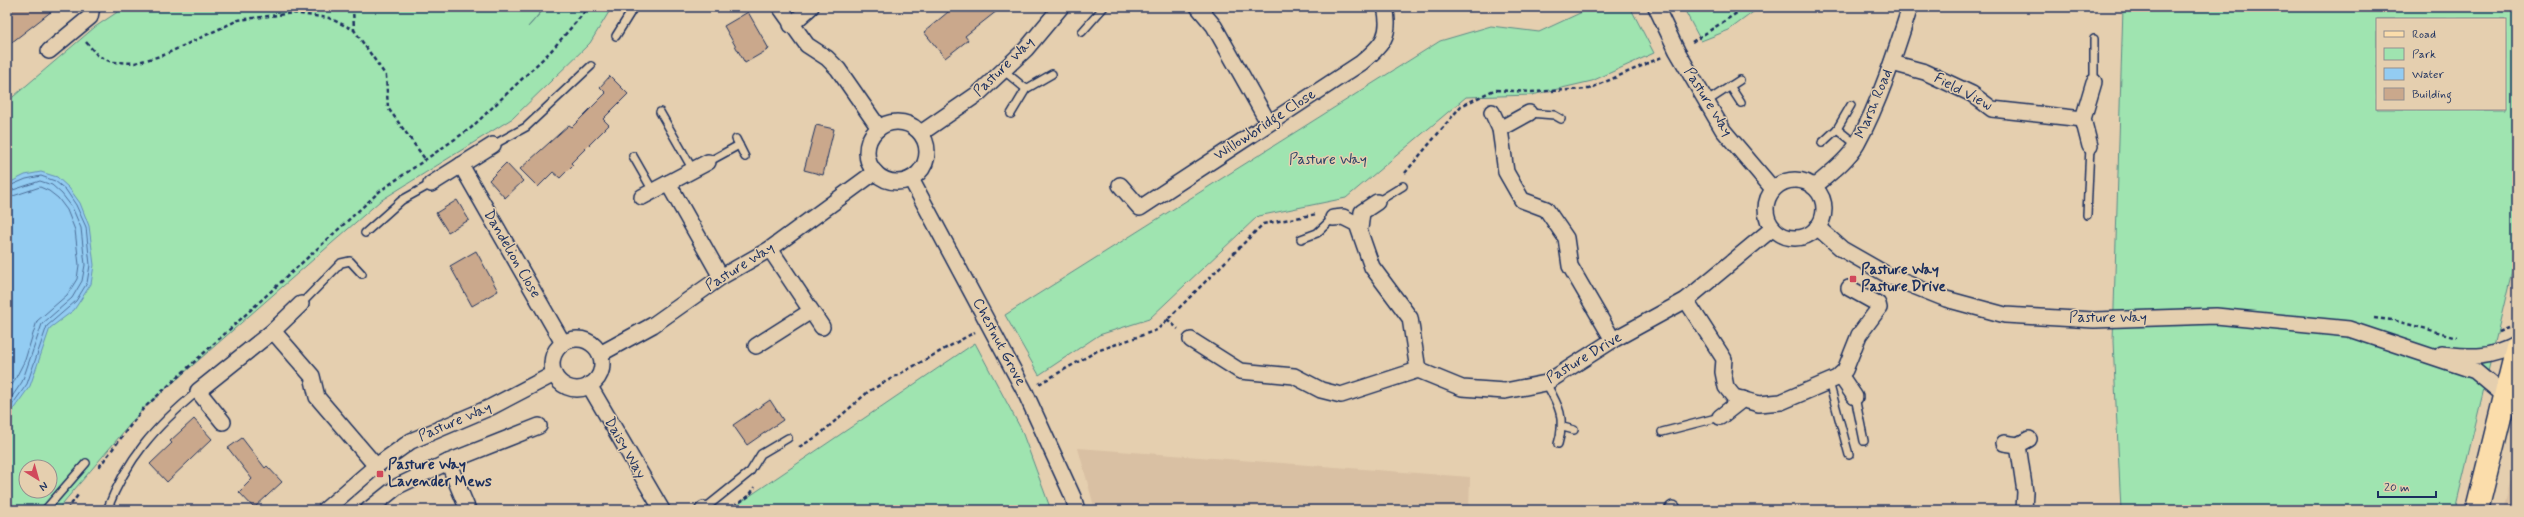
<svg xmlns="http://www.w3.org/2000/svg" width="2524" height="517" font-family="Mynerve,sans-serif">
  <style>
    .built { fill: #d9c0a3 }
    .green { fill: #9fe4b0; stroke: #5d8a87; fill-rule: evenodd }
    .water { fill: #93ccf2; stroke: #638db7 }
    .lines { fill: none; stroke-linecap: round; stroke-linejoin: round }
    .shore { stroke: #4b6e99; stroke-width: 1 }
    .building { fill: #caa88c; stroke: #1b2f5e }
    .service-casing { stroke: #1b2f5e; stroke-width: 10 }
    .minor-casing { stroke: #1b2f5e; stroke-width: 18 }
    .primary-casing { stroke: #1b2f5e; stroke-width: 25 }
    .path { stroke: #1b2f5e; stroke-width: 2.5; stroke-dasharray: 4 3; stroke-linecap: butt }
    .service { stroke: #e5cfaf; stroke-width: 7 }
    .minor { stroke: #e5cfaf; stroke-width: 15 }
    .primary { stroke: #fbddab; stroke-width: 22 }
    .poi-dot { fill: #d1495b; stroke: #e5cfaf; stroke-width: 1.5 }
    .labels { text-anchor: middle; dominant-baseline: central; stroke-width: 3; stroke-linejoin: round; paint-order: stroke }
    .street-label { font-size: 15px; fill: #1b2f5e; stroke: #e5cfaf }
    .park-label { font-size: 15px; fill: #284166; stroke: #e5cfaf }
    .poi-label { font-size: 15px; font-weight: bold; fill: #1b2f5e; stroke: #e5cfaf; text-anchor: start }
  </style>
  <rect width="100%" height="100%" fill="#e5cfaf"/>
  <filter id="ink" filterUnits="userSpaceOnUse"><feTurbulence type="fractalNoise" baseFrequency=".025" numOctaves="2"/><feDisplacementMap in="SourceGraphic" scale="8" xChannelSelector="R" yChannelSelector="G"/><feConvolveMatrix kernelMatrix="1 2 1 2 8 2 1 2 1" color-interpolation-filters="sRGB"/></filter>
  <g filter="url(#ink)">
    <g class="built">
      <polygon points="1078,448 1470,477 1469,510 1095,510"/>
      <polygon points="2517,460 2517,510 2504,510"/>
    </g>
    <g class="green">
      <path d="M 125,7 L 545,7 L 528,27 L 546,7 L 612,7 L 590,43 L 513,118 L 380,201 L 143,409 L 57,510 L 7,510 L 7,102 L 95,27 ZM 26,467 L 50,467 L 50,491 L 26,491 Z"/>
      <polygon points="1593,7 1630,7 1654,53 1592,81 1532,95 1466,97 1346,198 1258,216 1149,319 1099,335 1039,375 1005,315 1440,41 1491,26 1539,32"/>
      <polygon points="1683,7 1760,7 1729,30 1701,41"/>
      <path d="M 2123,7 L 2517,7 L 2517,250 L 2455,510 L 2121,510 L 2113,341 ZM 2377,19 L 2505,19 L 2505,109 L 2377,109 Z"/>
      <polygon points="975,343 1021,429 1051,510 729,510"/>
    </g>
    <polygon class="water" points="41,172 57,177 69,188 80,203 89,226 94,265 91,284 74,310 50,328 30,386 7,418 7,184 25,175"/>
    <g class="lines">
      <g class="shore">
        <polyline points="7,187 26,179 41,176 55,181 66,190 76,205 86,227 90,265 87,283 76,301 47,326 27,384 7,412"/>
        <polyline points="7,192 40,181 52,185 62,194 72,207 81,228 85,265 82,281 72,298 42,324 22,382 7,404"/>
        <polyline points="7,198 40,187 49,191 58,198 67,210 75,230 79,265 77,279 67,295 37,321 25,360 7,395"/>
      </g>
    </g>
    <g class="building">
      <polygon points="7,7 57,7 7,46"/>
      <polygon points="954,7 1002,7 965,36 968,40 945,58 924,32"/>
      <polygon points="748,12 769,49 745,63 724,26"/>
      <polygon points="610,76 628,94 603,119 609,125 571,163 573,165 560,178 553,172 538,187 520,169 569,125 572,127 606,93 600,87"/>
      <polygon points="816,125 834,129 823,175 804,170"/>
      <polygon points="506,163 523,181 505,198 489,180"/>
      <polygon points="457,200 469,220 448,232 436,213"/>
      <polygon points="476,251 498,291 472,306 450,266"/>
      <polygon points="770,400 783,420 747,445 733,425"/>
      <polygon points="194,419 212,439 167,482 150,464 172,443 170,441"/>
      <polygon points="242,438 265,468 267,466 282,482 254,508 239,492 252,479 228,448"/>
    </g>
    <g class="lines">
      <g class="service-casing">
        <g id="service">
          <polyline points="1082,32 1104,7"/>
          <polyline points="616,36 634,7"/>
          <polyline points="1003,70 1026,89"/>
          <polyline points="2094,82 2094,39"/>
          <polyline points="1730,86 1741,103"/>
          <polyline points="1706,102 1740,80"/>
          <polyline points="660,112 693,170"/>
          <polyline points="1529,113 1554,115 1561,119"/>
          <polyline points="1011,114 1026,89 1052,74"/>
          <polyline points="1837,129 1857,145"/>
          <polyline points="736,139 745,157"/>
          <polyline points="1822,143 1837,129 1851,105"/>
          <polyline points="493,145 526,127 591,66"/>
          <polyline points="633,156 653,191"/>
          <polyline points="708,162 739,145"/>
          <polyline points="1377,202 1403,186"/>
          <polyline points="2087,215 2090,146"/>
          <polyline points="365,233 402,200 431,184"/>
          <polyline points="1301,239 1317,233 1333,218"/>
          <polyline points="301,304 341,263 350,261 362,274"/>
          <polyline points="1829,382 1849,455"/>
          <path d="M 1546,383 C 1559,406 1566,418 1558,444"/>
          <polyline points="1855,397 1864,441"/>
          <polyline points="1563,427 1574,430"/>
          <polyline points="1662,432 1720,417"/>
          <polyline points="704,509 750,472 761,454 788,438"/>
          <polyline points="45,510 86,463"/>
          <path d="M 107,510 C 127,458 156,426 198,391"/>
        </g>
      </g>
      <g class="minor-casing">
        <g id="minor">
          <polyline points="780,7 807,45 827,58 838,69 879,128"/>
          <polyline points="1198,7 1214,26 1268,122"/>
          <polyline points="1656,7 1677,51 1723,130 1773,189"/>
          <polyline points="791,25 811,7"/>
          <polyline points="49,51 90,17 92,7"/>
          <polyline points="1892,63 1925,72 1972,94 1992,109 2083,119"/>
          <polyline points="1492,112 1500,129 1506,172 1522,200 1546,209 1566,238 1570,266 1613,340"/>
          <circle cx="897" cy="152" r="30"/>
          <polyline points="1500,129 1529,113"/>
          <polyline points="921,133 979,93 1026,49 1061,7"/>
          <polyline points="2090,146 2083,119 2094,82"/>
          <polyline points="461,165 563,343"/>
          <polyline points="911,179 1025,392 1073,497 1077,510"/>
          <circle cx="1795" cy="209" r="29"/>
          <polyline points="668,183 721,277"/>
          <polyline points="431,184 493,145"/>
          <path d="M 1120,185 L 1140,208 L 1361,63 C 1382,45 1392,36 1385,7"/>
          <path d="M 1814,187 C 1829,174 1847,161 1857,144 C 1879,104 1896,51 1910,7"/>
          <polyline points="642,197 708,162"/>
          <polyline points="1333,218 1343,217 1357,224 1372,267 1410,318 1418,370"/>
          <polyline points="1817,227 1842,249 1891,277 1946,299 2005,315 2094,320 2216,316 2349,329 2475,371 2505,396"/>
          <polyline points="1360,229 1362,212 1377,202"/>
          <polyline points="770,249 822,327"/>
          <polyline points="1686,300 1724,359 1723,372 1726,387 1734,397 1759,404 1781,402 1837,378 1845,370 1859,335 1879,308 1878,304 1849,288"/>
          <polyline points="273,331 312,376 317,397 376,466"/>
          <circle cx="577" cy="364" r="25"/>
          <polyline points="1191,340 1240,371 1294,376 1321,390 1341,395 1418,370 1462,388 1505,391 1546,383 1613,340 1686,300 1773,228"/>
          <polyline points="756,346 811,311"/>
          <polyline points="600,354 653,325 721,277 770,249 875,172"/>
          <path d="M 2442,354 C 2472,357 2490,359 2517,344"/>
          <polyline points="1840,375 1855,397"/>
          <polyline points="589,385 662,510"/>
          <polyline points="1720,417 1743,399"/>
          <polyline points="223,422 198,391 273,331 301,304"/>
          <polyline points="2004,443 2018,445 2029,439"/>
          <polyline points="2018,445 2025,492 2024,510"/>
          <polyline points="325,510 376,466 411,441 491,407 554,374"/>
          <polyline points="368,510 398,486 448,462"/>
          <polyline points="468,510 448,462 539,426"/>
          <polyline points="703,510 704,509"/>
          <polyline points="1673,510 1673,509"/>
        </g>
      </g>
      <g class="primary-casing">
        <polyline id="primary" points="2477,510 2517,348"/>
      </g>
      <g class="path">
        <polyline points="353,7 354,30"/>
        <polyline points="293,12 301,7"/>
        <polyline points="86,42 98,56 112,62 135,63 164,55 238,20 293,13 329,18 354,30 386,76 388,108 425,159"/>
        <polyline points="1692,42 1746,7"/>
        <polyline points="1405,173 1461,106 1494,90 1531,92 1589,89 1662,57"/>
        <polyline points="2374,318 2392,320 2457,337"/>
        <polyline points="1167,319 1178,329"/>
        <polyline points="2498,332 2508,328"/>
        <polyline points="1039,384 1097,351 1157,330 1263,224 1317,214"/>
        <polyline points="799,447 818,436 869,391 975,332"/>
        <polyline points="99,467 143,409 380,191 471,128 550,52 589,7"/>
        <polyline points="67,510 78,495"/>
        <polyline points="728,510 749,496 755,487"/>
      </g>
      <use href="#service" class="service"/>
      <use href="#minor" class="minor"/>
      <use href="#primary" class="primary"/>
    </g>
  </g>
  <g class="poi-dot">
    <rect x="1849" y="275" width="8" height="8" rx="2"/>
    <rect x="376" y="470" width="8" height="8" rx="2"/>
  </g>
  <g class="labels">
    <g class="street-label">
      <text transform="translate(1004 67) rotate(-44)">Pasture Way</text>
      <text transform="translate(1963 92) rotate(28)">Field View</text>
      <text transform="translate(1708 102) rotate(58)">Pasture Way</text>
      <text transform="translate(1874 104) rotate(-67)">Marsh Road</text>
      <text transform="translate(1265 125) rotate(-33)">Willowbridge Close</text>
      <text transform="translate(512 254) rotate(60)">Dandelion Close</text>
      <text transform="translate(740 267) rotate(-32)">Pasture Way</text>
      <text x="2108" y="318">Pasture Way</text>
      <text transform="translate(999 342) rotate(62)">Chestnut Grove</text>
      <text transform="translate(1584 358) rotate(-31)">Pasture Drive</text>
      <text transform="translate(455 422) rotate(-23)">Pasture Way</text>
      <text transform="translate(625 448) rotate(60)">Daisy Way</text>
    </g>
    <g class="park-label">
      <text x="1328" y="160">Pasture Way</text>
    </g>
    <g class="poi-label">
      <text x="1861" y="270">Pasture Way<tspan x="1861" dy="17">Pasture Drive</tspan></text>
      <text x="388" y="465">Pasture Way<tspan x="388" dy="17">Lavender Mews</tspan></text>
    </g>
  </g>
  <rect width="2524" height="517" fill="none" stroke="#e5cfaf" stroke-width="24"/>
  <rect x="12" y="12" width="2500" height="493" fill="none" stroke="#1b2f5e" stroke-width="1.5" filter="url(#ink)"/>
  <rect x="2376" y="18" width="130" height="92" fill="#e5cfaf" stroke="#948f8f"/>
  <rect x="2384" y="31" width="20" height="6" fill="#fbddab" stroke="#948f8f"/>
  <text x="2412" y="38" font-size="12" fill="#1b2f5e">Road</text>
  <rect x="2384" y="48" width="20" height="12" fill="#9fe4b0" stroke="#948f8f"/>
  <text x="2412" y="58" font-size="12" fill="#1b2f5e">Park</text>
  <rect x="2384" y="68" width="20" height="12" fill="#93ccf2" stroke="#948f8f"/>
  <text x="2412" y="78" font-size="12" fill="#1b2f5e">Water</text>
  <rect x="2384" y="88" width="20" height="12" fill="#caa88c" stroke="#948f8f"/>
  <text x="2412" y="98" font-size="12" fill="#1b2f5e">Building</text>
  <g transform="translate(38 479) rotate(143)"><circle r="19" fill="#e5cfaf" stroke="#948f8f"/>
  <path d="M0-3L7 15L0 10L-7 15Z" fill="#d1495b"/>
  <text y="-6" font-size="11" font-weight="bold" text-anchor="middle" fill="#1b2f5e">N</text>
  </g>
  <path d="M2378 491v6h58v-6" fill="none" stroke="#1b2f5e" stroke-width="2"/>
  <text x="2384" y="491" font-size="12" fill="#1b2f5e" stroke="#e5cfaf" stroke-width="3" paint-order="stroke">20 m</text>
</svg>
